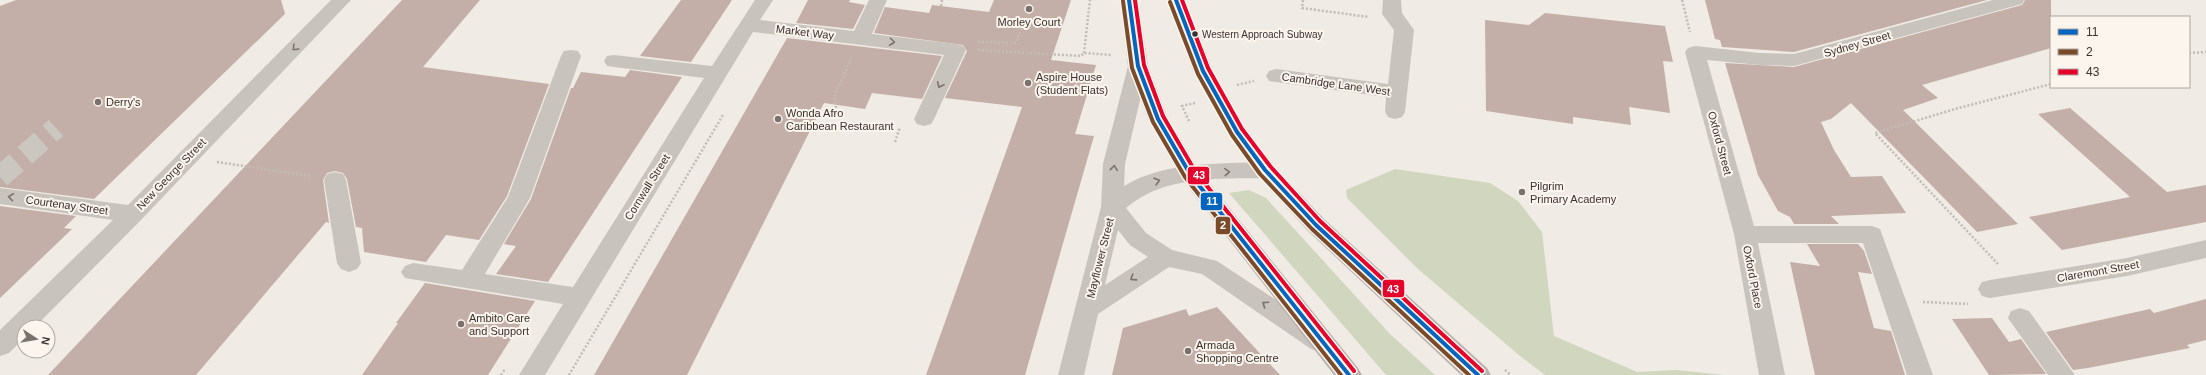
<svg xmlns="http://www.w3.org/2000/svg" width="2206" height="375" font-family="Arial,sans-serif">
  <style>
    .green { fill: #d1d6bf }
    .building { fill: #c3afa7 }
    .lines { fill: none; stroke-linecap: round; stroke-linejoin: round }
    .minor-tunnel { stroke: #ccc6c0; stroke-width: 22; stroke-dasharray: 22 11; stroke-linecap: butt }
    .path { stroke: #c2bbb6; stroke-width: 2.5; stroke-dasharray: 2 2; stroke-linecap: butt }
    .minor { fill: #c9c3be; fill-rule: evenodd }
    .major { fill: #b8b1ad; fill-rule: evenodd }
    .bus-1-casing { stroke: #fbf5ee; stroke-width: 7 }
    .bus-2-casing { stroke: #fbf5ee; stroke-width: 7 }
    .bus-3-casing { stroke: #fbf5ee; stroke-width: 7 }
    .bus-1 { stroke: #0065bd; stroke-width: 4 }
    .bus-2 { stroke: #7a4b2a; stroke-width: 4 }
    .bus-3 { stroke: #e4002b; stroke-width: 4 }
    .oneway { stroke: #7b726d }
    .poi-dot { fill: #7a716c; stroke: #fbf5ee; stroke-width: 1.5 }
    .bus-dot { fill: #3b302b; stroke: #fbf5ee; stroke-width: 1.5 }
    .labels { text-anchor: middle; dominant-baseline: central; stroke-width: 4; stroke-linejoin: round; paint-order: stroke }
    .bus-label { font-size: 10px; fill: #3b302b; stroke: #fbf5ee; text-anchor: start }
    .poi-label { font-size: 11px; fill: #3b302b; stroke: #fbf5ee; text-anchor: start }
    .street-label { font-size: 11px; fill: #3b302b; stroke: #fbf5ee }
    .line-badge { stroke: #fbf5ee; stroke-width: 1.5 }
    .badge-label { font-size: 11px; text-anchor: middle; font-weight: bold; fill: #fff }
  </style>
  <rect width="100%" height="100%" fill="#f0ebe5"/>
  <g class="green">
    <polygon points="1395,169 1490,183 1518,201 1542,232 1554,336 1637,372 1676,370 1724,375 1545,375 1520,356 1418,269 1347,198 1346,190"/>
    <polygon points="1249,190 1266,198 1390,334 1435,375 1386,375 1229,193"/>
  </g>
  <g class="building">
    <polygon points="16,0 281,0 285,14 94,199 0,187 0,6"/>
    <polygon points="402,0 480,0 423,67 549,84 507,196 479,240 446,235 426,262 364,252 362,228 356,227 347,179 343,173 335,171 327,173 323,180 329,223 326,222 196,375 48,375"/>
    <polygon points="681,0 732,0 691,62 640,56"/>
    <polygon points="808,0 850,0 849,2 865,5 853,29 796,23"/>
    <polygon points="994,0 1071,0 1051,60 1096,65 1075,134 1094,136 1025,375 926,375 1022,107 945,98 967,51 963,45 874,33 885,7 929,13 932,5 989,12"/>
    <polygon points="1705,0 1987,0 1794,52 1722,47 1720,40 1715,39"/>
    <polygon points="2025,0 2051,0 2051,48 1922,85 1938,98 1903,110 2018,224 1977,232 1851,103 1831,119 1821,122 1834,150 1851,177 1882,176 1906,213 1831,216 1839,224 1794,224 1790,217 1778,211 1758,175 1725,63 1794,67 2022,5"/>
    <polygon points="1545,13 1665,26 1673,62 1663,61 1670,113 1629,107 1631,125 1573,117 1573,124 1486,111 1485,20 1529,25"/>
    <polygon points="787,38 942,56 922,99 872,93 865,109 824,103 687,375 594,375"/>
    <polygon points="630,70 682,77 548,282 496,274 516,246 504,244 531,199 571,88 573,88 581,72 625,77"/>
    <polygon points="2070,108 2167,192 2206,185 2206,222 2062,250 2029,217 2130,197 2038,114"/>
    <polygon points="0,206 76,216 64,228 72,229 0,298"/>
    <polygon points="1807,244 1858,244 1864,251 1872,274 1858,272 1874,328 1891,331 1905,375 1815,375 1790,262 1820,266"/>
    <polygon points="425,283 535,301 488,375 362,375 398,323 396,323"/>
    <polygon points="2206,299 2206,340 2187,345 2190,348 2088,368 2073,370 2046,332 2150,309 2154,313"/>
    <polygon points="1217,307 1280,375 1112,375 1123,328 1186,309 1189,316"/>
    <polygon points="1992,318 2009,342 2021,339 2046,374 1989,375 1952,319"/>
  </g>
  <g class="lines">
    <polyline class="minor-tunnel" points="0,177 56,128"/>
    <g class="path">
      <polyline points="1303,0 1302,8 1369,17"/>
      <polyline points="1682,0 1690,32"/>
      <polyline points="941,6 942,0"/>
      <polyline points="978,42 1016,43 1025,18"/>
      <polyline points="978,50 1081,56 1084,53 1112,55"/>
      <polyline points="1084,53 1090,0"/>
      <polyline points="2189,53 2206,52"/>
      <polyline points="1237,85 1254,81"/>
      <polyline points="836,108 834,97 851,59"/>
      <polyline points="1189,121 1182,106 1195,103"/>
      <polyline points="895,142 900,127"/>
      <polyline points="217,162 311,176"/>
      <polyline points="1998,264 1875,133 1955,109 2051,84"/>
      <polyline points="1923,302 1968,304"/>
      <polyline points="1505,370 1511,375"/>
      <polyline points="501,375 505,369"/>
      <polyline points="569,375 723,115"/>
    </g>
    <g class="minor">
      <polygon points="331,0 351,0 141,220 35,327 24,327 24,338 9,353 0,356 0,330 113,220 0,204 0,188 128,205"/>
      <polygon points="755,0 773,0 760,20 854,31 869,0 887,0 872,34 956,44 963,46 966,50 934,119 931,124 924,126 917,124 914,119 944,55 753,32 545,375 519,375 563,304 405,278 401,272 405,266 413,263 462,270 508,197 561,56 564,51 571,50 578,51 581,56 530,198 485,274 573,287 704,78 614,67 607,66 604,61 607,56 614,55 712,66"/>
      <polygon points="1383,0 1401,0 1402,13 1414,30 1405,112 1402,117 1395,119 1388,117 1385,112 1386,97 1269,81 1266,76 1269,71 1276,69 1388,84 1394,30 1382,14"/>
      <polygon points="1993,0 2024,0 2022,4 1794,66 1760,65 1707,60 1754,226 1872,226 1880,229 1933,375 1907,375 1863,243 1758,243 1785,375 1759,375 1734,234 1685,52 1688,48 1695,46 1760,53 1794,54"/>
      <path d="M 1138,60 L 1145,61 L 1148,66 L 1125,164 L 1124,186 C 1165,161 1219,164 1265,162 L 1273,165 L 1276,170 L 1273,175 L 1265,178 C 1217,179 1165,175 1126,208 L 1146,233 L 1172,250 L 1217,261 L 1329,335 L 1332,342 L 1329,349 L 1320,352 L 1311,349 L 1202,274 L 1169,267 L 1098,314 L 1084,375 L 1058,375 L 1101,207 L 1103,164 L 1128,66 L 1131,61 ZM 1118,230 L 1130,245 L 1148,257 L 1105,285 Z"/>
      <polygon points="335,172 343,174 346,180 361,263 357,269 349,272 341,269 337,263 324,180 327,174"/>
      <polygon points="2206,240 2206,258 2127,276 1990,298 1982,296 1978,289 1982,282 1990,280 2127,258"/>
      <polygon points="2020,308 2029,311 2075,375 2048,375 2008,318 2011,311"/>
    </g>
    <g class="major">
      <polygon points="1120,0 1138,0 1148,66 1168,119 1198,169 1358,368 1362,375 1334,375 1182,179 1148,119 1128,66"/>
      <polygon points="1167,0 1185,0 1213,71 1245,128 1273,165 1324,219 1487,368 1491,375 1461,375 1308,231 1257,175 1230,137 1193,71"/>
    </g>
    <g class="bus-1-casing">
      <g id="bus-1">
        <polyline points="1129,0 1138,66 1158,119 1190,174 1349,375"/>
        <polyline points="1176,0 1203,71 1237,132 1265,170 1316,225 1478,375"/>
      </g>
    </g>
    <g class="bus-2-casing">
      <g id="bus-2">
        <polyline points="1123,1 1132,68 1153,122 1185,177 1341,375"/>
        <polyline points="1170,2 1198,74 1232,135 1260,174 1312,229 1469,375"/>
      </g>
    </g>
    <g class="bus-3-casing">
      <g id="bus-3">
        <polyline points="1135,0 1144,65 1163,116 1195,171 1354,371"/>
        <polyline points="1182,0 1208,68 1242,129 1270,166 1320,221 1482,371"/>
      </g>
    </g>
    <use href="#bus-1" class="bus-1"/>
    <use href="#bus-2" class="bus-2"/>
    <use href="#bus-3" class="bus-3"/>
  </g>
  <defs><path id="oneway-chevron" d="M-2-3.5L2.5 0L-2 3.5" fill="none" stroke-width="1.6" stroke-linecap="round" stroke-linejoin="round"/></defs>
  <g class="oneway">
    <use href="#oneway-chevron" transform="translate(892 42) rotate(7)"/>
    <use href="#oneway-chevron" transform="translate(295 48) rotate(135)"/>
    <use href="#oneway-chevron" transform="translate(940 85) rotate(115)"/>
    <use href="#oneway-chevron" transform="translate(1114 168) rotate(-84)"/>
    <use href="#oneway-chevron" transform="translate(1227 172) rotate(-3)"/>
    <use href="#oneway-chevron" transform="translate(1157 181) rotate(-16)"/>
    <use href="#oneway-chevron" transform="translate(11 197) rotate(-172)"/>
    <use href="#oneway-chevron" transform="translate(1133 278) rotate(147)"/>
    <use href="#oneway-chevron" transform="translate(1265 304) rotate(-146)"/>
  </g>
  <g class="poi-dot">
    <circle cx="1029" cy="9" r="4"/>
    <circle cx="1028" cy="83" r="4"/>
    <circle cx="98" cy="102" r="4"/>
    <circle cx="778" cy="119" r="4"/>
    <circle cx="1522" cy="192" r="4"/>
    <circle cx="461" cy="324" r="4"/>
    <circle cx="1188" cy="351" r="4"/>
  </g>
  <circle class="bus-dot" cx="1195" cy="34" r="3.5"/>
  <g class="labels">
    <g class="bus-label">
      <text x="1202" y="34">Western Approach Subway</text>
    </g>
    <g class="poi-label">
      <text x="1029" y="22" text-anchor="middle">Morley Court</text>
      <text x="1036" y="77">Aspire House<tspan x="1036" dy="13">(Student Flats)</tspan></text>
      <text x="106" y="102">Derry's</text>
      <text x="786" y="113">Wonda Afro<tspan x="786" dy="13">Caribbean Restaurant</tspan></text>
      <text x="1530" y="186">Pilgrim<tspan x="1530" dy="13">Primary Academy</tspan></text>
      <text x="469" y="318">Ambito Care<tspan x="469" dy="13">and Support</tspan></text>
      <text x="1196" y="345">Armada<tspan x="1196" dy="13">Shopping Centre</tspan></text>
    </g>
    <g class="street-label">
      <text transform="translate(805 32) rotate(7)">Market Way</text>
      <text transform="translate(1857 44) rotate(-16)">Sydney Street</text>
      <text transform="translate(1336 84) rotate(8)">Cambridge Lane West</text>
      <text transform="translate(1720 143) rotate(75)">Oxford Street</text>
      <text transform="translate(171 174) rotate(-46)">New George Street</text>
      <text transform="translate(647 187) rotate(-58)">Cornwall Street</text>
      <text transform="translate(67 205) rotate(8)">Courtenay Street</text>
      <text transform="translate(1100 258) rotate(-76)">Mayflower Street</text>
      <text transform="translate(2098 271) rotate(-10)">Claremont Street</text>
      <text transform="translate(1753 277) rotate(79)">Oxford Place</text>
    </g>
  </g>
  <g class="line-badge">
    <rect x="1187" y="166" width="23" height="19" rx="4" fill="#e4002b"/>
    <rect x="1200" y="192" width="23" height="19" rx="4" fill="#0065bd"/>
    <rect x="1215" y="216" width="16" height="19" rx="4" fill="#7a4b2a"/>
    <rect x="1382" y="279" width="23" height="19" rx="4" fill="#e4002b"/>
  </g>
  <g class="badge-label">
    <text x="1199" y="179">43</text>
    <text x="1212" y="205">11</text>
    <text x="1223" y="229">2</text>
    <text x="1393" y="293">43</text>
  </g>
  <rect x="2050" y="16" width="140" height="72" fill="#fbf5ee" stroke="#aea6a0"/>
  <rect x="2058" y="29" width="20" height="6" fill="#0065bd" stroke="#aea6a0"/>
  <text x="2086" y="36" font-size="12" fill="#3b302b">11</text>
  <rect x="2058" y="49" width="20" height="6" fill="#7a4b2a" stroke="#aea6a0"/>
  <text x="2086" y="56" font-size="12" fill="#3b302b">2</text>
  <rect x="2058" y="69" width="20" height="6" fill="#e4002b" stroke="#aea6a0"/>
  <text x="2086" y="76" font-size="12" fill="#3b302b">43</text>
  <g transform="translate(36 339) rotate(102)"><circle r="19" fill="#fbf5ee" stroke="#aea6a0"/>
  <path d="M0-3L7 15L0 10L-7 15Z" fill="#7a716c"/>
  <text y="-6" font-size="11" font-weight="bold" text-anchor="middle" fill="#3b302b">N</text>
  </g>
</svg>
